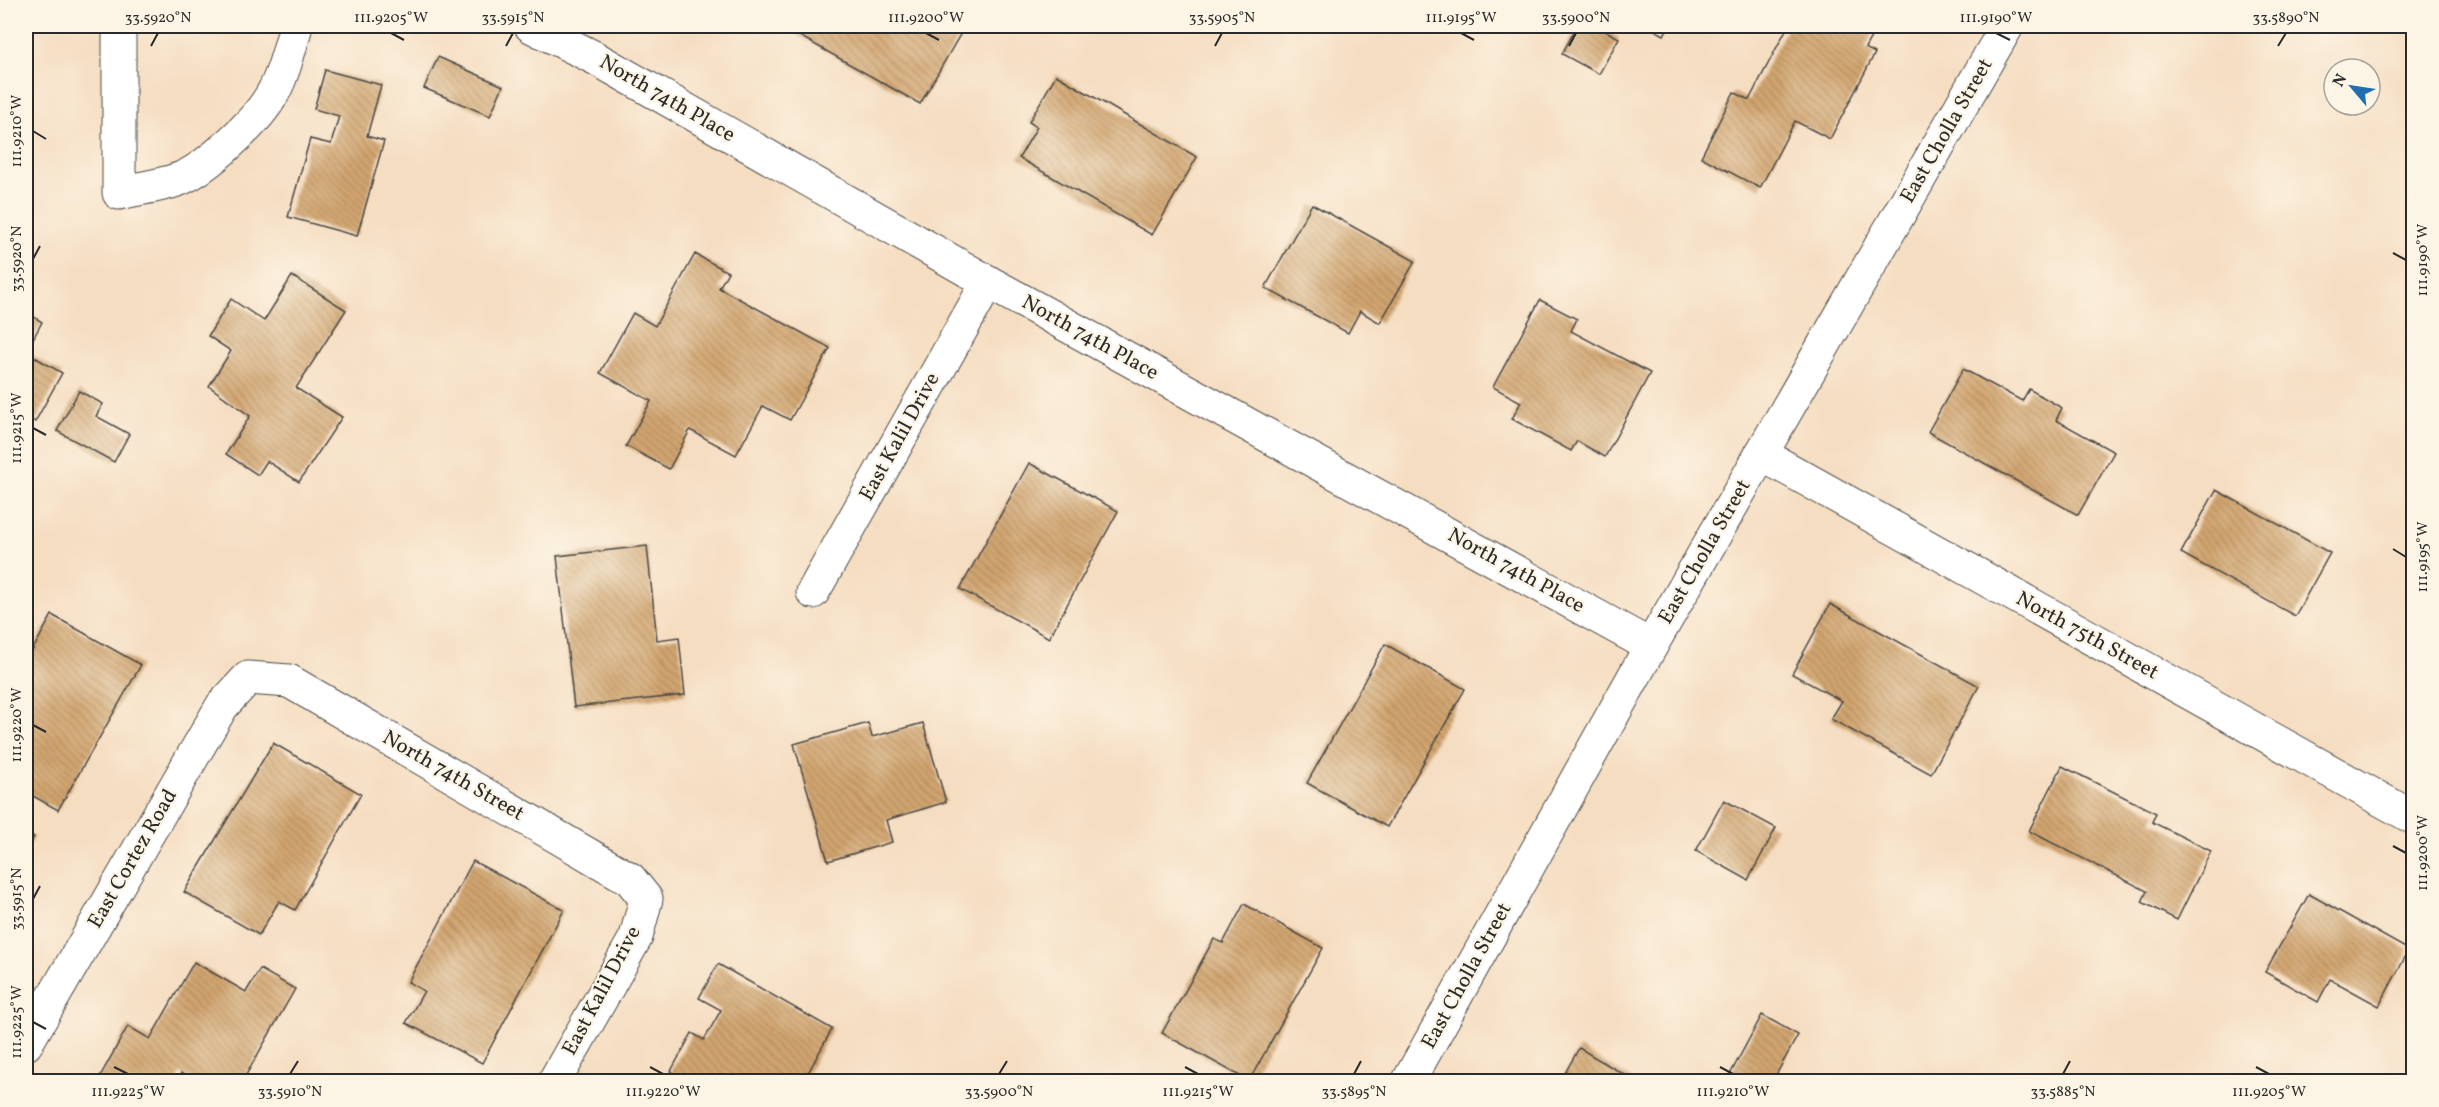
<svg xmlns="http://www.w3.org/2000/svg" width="2439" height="1107" font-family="Vollkorn,serif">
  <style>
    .building { fill: url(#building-back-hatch) }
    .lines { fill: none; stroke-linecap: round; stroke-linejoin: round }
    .minor-casing { stroke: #494642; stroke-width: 35 }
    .minor { stroke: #fff; stroke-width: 33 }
    .ticks { fill: none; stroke: #2b2b2b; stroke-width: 2 }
    .labels { text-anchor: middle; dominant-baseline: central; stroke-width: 4.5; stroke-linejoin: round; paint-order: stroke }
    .street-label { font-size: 21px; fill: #2b2b2b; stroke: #fcf5e5 }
    .neatline { fill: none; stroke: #2b2b2b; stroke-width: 2 }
    .ticks-label { font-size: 15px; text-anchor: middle; fill: #2b2b2b }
  </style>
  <defs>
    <pattern id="building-back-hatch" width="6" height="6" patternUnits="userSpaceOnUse" patternTransform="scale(1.5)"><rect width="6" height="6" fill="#d2a56f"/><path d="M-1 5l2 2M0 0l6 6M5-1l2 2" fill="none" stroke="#ab875b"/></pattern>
  </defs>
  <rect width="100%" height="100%" fill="#fcf5e5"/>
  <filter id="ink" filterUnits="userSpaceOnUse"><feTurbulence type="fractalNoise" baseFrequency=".0167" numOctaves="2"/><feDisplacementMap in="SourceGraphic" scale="12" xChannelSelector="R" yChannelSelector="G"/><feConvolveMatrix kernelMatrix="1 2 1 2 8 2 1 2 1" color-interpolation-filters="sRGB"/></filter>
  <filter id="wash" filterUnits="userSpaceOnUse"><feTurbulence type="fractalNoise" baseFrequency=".008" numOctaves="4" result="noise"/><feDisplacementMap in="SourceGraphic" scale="24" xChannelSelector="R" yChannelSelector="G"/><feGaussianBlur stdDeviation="1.35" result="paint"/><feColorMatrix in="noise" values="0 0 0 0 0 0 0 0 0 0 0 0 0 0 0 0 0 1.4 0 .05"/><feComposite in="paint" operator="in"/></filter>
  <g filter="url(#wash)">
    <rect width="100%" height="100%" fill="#f5ddc1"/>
    <g id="blocks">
      <g class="building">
        <polygon points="792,26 965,26 920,104 789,30"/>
        <polygon points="1577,26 1596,26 1619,38 1599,74 1562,54"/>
        <polygon points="1647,26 1669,26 1664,35"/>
        <polygon points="1788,26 1877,26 1865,48 1875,53 1830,139 1795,121 1760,188 1701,157 1734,92 1749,100"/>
        <polygon points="438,57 503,86 490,116 424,88"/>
        <polygon points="325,70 381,85 367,136 384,141 357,236 288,217 310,139 331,144 339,116 314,109"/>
        <polygon points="1056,75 1197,157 1152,235 1019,158 1037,127 1029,122"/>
        <polygon points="1312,204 1415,261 1380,323 1360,311 1348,333 1265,288"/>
        <polygon points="695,254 728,272 719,288 830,348 790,420 763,406 736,455 690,430 669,469 626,446 651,401 600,373 633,313 655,326"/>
        <polygon points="292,276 346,310 296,388 342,417 299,482 267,461 258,475 226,454 250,416 209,386 231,351 208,336 231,299 264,321"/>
        <polygon points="1540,300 1577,319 1571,331 1650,373 1605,457 1577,441 1571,451 1512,419 1521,402 1493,387"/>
        <polygon points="26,312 42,322 26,352"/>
        <polygon points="26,352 62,373 35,422 26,416"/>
        <polygon points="1963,369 2022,401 2029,389 2062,408 2056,420 2114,452 2078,515 1928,432"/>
        <polygon points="79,391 103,404 96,416 129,434 114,462 57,431"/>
        <polygon points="1029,463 1118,511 1049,638 960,589"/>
        <polygon points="2216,490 2330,553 2295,616 2181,553"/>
        <polygon points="647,546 657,640 679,637 685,695 574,707 557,556"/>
        <polygon points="1830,604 1979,686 1931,774 1831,719 1842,701 1792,674"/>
        <polygon points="52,615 141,665 58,810 26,792 26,662"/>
        <polygon points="1385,644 1465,689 1387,827 1307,783"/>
        <polygon points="868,723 872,737 923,723 946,802 886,820 892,842 828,861 794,744"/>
        <polygon points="273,743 361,794 295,910 279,901 259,935 184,892"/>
        <polygon points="2062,766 2156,813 2152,822 2211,851 2177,920 2142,902 2147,891 2029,831"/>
        <polygon points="1724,800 1776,828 1748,880 1696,851"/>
        <polygon points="26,832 34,837 26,852"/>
        <polygon points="473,861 564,910 482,1063 406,1023 424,991 408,982"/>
        <polygon points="2309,894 2409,950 2379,1006 2330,979 2318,1002 2265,972"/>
        <polygon points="1244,904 1323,948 1249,1081 1162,1033 1214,939 1223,943"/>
        <polygon points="194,962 246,992 260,969 295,989 242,1082 195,1082 181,1073 176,1082 97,1082 128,1026 150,1039"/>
        <polygon points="718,964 832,1029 803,1082 689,1082 671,1071 692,1033 704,1040 721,1010 699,998"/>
        <polygon points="1762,1015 1798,1035 1772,1082 1726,1082"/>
        <polygon points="1579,1048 1637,1082 1560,1082"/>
      </g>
    </g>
  </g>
  <g filter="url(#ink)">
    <use href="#blocks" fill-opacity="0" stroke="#494642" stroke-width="1.5"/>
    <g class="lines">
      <g class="minor-casing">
        <g id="minor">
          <path d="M 119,26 L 119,193 C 139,188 163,186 182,178 C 200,170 216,156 230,143 C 276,102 280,83 296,26"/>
          <polyline points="531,26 595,58 988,282 1651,646"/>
          <polyline points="1761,454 2414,818"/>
          <polyline points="813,592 988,282"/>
          <polyline points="26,1044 222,706 248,678 289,681 630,879 646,899 636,937 554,1082"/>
          <polyline points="1408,1082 1651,646 2007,26"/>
        </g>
      </g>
      <use href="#minor" class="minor"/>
    </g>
  </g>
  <path class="ticks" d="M 391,33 L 404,40M 926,33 L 939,40M 1461,33 L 1474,40M 1996,33 L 2010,40M 151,46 L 158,33M 506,46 L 513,33M 1215,46 L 1222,33M 1569,46 L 1576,33M 2278,46 L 2286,33M 33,131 L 46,139M 2393,253 L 2406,260M 33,259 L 40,246M 33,428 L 46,435M 2393,549 L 2406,557M 33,725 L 46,732M 2393,846 L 2406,853M 33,899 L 40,886M 33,1022 L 46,1029M 114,1067 L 128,1074M 650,1067 L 663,1074M 1185,1067 L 1198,1074M 1720,1067 L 1733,1074M 2256,1067 L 2269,1074M 290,1074 L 298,1061M 999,1074 L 1007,1061M 1354,1074 L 1361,1061M 2063,1074 L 2070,1061"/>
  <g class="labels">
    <g class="street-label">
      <text transform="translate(667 99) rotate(30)">North 74th Place</text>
      <text transform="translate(1947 131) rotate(-60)">East Cholla Street</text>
      <text transform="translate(1090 338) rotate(29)">North 74th Place</text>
      <text transform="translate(900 437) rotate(-61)">East Kalil Drive</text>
      <text transform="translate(1705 552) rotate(-60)">East Cholla Street</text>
      <text transform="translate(1516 571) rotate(29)">North 74th Place</text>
      <text transform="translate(2087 636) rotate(29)">North 75th Street</text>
      <text transform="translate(453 776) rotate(30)">North 74th Street</text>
      <text transform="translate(133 859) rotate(-60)">East Cortez Road</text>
      <text transform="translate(1467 976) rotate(-61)">East Cholla Street</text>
      <text transform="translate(602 991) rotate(-62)">East Kalil Drive</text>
    </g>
  </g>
  <rect width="2439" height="1107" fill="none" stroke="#fcf5e5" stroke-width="66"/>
  <g transform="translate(2352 87) rotate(299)"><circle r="28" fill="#fcf5e5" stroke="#a8a49b" stroke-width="1.5"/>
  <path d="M0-4.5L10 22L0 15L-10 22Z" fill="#1f6fb2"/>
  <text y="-9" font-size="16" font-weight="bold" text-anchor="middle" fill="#2b2b2b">N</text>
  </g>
  <rect x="33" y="33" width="2373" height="1041" class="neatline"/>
  <g class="ticks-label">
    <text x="158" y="22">33.5920°N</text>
    <text x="391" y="22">111.9205°W</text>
    <text x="513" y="22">33.5915°N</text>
    <text x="926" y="22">111.9200°W</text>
    <text x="1222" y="22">33.5905°N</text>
    <text x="1461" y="22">111.9195°W</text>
    <text x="1576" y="22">33.5900°N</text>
    <text x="1996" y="22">111.9190°W</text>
    <text x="2286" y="22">33.5890°N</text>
    <text transform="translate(16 131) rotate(-90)" y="5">111.9210°W</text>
    <text transform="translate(16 259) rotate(-90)" y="5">33.5920°N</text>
    <text transform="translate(2422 260) rotate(-90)" y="5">111.9190°W</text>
    <text transform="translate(16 428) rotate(-90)" y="5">111.9215°W</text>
    <text transform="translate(2422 557) rotate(-90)" y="5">111.9195°W</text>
    <text transform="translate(16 725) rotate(-90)" y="5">111.9220°W</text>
    <text transform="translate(2422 853) rotate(-90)" y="5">111.9200°W</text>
    <text transform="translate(16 899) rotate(-90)" y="5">33.5915°N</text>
    <text transform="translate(16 1022) rotate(-90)" y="5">111.9225°W</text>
    <text x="128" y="1096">111.9225°W</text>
    <text x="290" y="1096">33.5910°N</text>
    <text x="663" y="1096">111.9220°W</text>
    <text x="999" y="1096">33.5900°N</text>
    <text x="1198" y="1096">111.9215°W</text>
    <text x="1354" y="1096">33.5895°N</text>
    <text x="1733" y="1096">111.9210°W</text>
    <text x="2063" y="1096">33.5885°N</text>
    <text x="2269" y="1096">111.9205°W</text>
  </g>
</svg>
